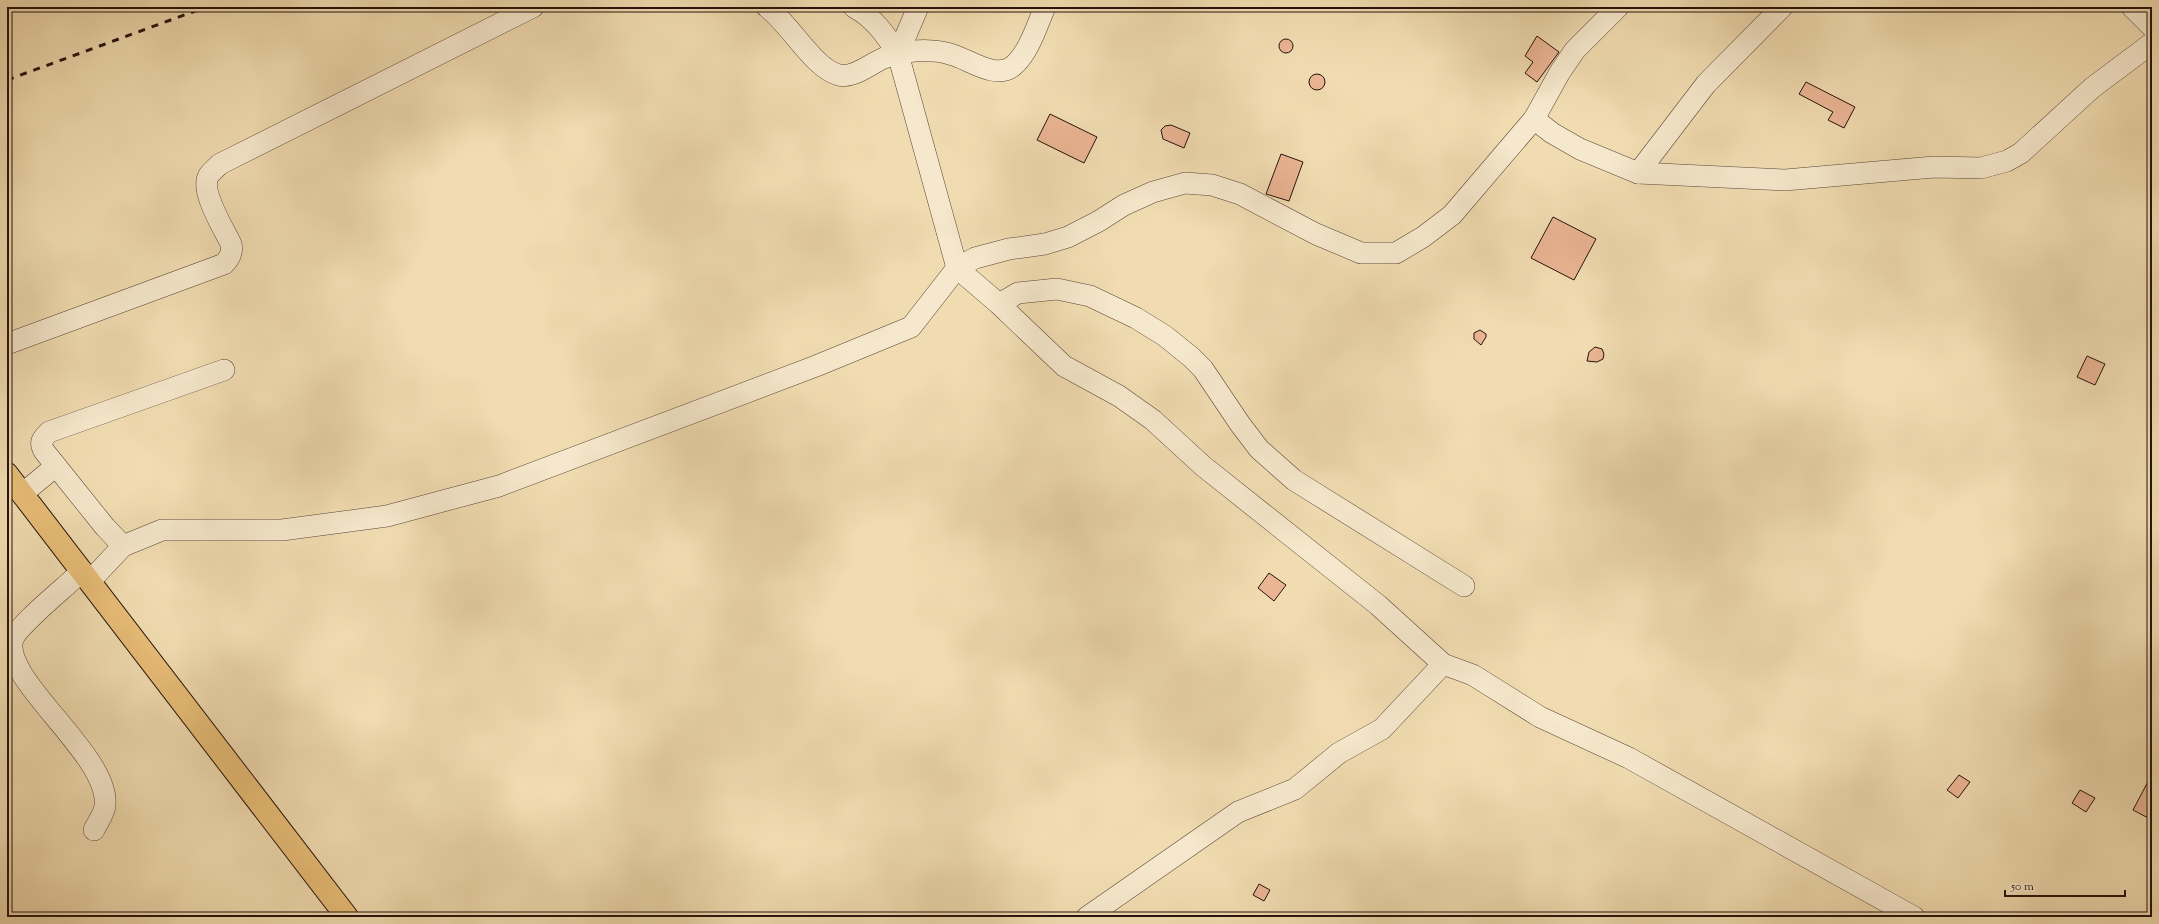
<svg xmlns="http://www.w3.org/2000/svg" width="2159" height="924" font-family="'Sorts Mill Goudy',serif">
  <style>
    .building { fill: #ebb594; stroke: #25130c }
    .lines { fill: none; stroke-linecap: round; stroke-linejoin: round }
    .minor-casing { stroke: #584535; stroke-width: 22 }
    .major-casing { stroke: #25130c; stroke-width: 24 }
    .minor { stroke: #f6e8cc; stroke-width: 21 }
    .major { stroke: #e8be78; stroke-width: 22 }
    .rail { stroke: #25130c; stroke-width: 3; stroke-dasharray: 7 7; stroke-linecap: butt }
  </style>
  <rect width="100%" height="100%" fill="#f1dcb1"/>
  <filter id="stains"><feTurbulence type="fractalNoise" baseFrequency=".005" numOctaves="4"/><feColorMatrix values="0 0 0 0 .2 0 0 0 0 .09 0 0 0 0 .02 0 0 0 .5 -.17"/></filter>
  <radialGradient id="worn" r=".72"><stop offset=".6" stop-color="#630" stop-opacity="0"/><stop offset="1" stop-color="#630" stop-opacity=".3"/></radialGradient>
  <g class="building">
    <polygon points="1537,36 1559,52 1537,82 1525,73 1533,62 1525,56"/>
    <circle cx="1286" cy="46" r="7"/>
    <circle cx="1317" cy="82" r="8"/>
    <polygon points="1806,82 1855,107 1844,128 1828,120 1833,112 1799,94"/>
    <polygon points="1050,114 1097,137 1084,163 1037,140"/>
    <polygon points="1171,125 1190,133 1184,148 1163,139 1161,130 1165,126"/>
    <polygon points="1281,154 1303,162 1289,201 1266,194"/>
    <polygon points="1553,217 1596,239 1574,280 1531,258"/>
    <polygon points="1480,330 1486,334 1486,337 1481,345 1474,339 1474,333"/>
    <polygon points="1595,347 1602,349 1604,354 1603,359 1597,362 1587,361 1589,352"/>
    <polygon points="2087,356 2105,364 2095,385 2077,377"/>
    <polygon points="1269,573 1286,585 1274,601 1258,588"/>
    <polygon points="2152,774 2152,820 2133,810"/>
    <polygon points="1959,775 1970,782 1958,798 1947,790"/>
    <polygon points="2080,790 2095,798 2086,812 2072,803"/>
    <polygon points="1259,884 1270,890 1264,901 1253,895"/>
  </g>
  <g class="lines">
    <g class="minor-casing">
      <g id="minor">
        <path d="M 767,7 C 790,24 814,69 839,75 C 854,79 871,63 884,58 C 899,53 917,49 932,51 C 939,51 947,53 953,55 C 970,60 996,80 1013,66 C 1029,53 1037,25 1045,7"/>
        <path d="M 854,7 C 874,18 886,35 898,54 L 957,268 L 999,304 L 1064,366 L 1119,396 L 1153,420 L 1203,466 L 1378,605 L 1443,664 L 1473,675 L 1540,717 L 1629,758 L 1914,917"/>
        <polyline points="2132,7 2152,27"/>
        <polyline points="898,54 918,7"/>
        <polyline points="1534,119 1552,133 1580,149 1638,173 1785,180 1934,167 1981,168 2007,161 2021,153 2092,88 2152,43"/>
        <polyline points="1638,173 1706,84 1782,7"/>
        <polyline points="999,304 1018,293 1057,289 1090,296 1136,318 1165,336 1191,357 1203,369 1240,424 1259,449 1294,480 1464,586"/>
        <path d="M 7,344 L 224,264 C 230,258 233,252 231,244 C 224,229 199,190 209,175 C 212,171 217,167 220,164 L 533,7"/>
        <polyline points="22,494 56,466"/>
        <path d="M 123,546 L 105,527 L 44,451 C 39,442 42,439 49,432 L 224,370"/>
        <path d="M 82,571 C 68,585 19,624 13,639 C 0,679 110,755 105,805 C 105,813 97,823 94,830"/>
        <polyline points="90,581 123,546 162,530 282,530 387,516 499,486 816,366 911,327 957,268 975,258 1009,249 1045,244 1068,237 1099,221 1124,205 1153,192 1185,183 1212,185 1240,194 1316,234 1361,253 1396,253 1423,237 1452,215 1534,119 1560,72 1575,50 1618,7"/>
        <polyline points="1087,917 1238,812 1295,789 1339,753 1382,729 1443,664"/>
      </g>
    </g>
    <g class="major-casing">
      <polyline id="major" points="7,474 347,917"/>
    </g>
    <use href="#minor" class="minor"/>
    <use href="#major" class="major"/>
    <polyline class="rail" points="7,80 206,7"/>
  </g>
  <rect width="2159" height="924" fill="none" stroke="#f1dcb1" stroke-width="24"/>
  <rect x="8" y="8" width="2143" height="908" fill="none" stroke="#25130c" stroke-width="2"/>
  <rect x="12" y="12" width="2135" height="900" fill="none" stroke="#25130c"/>
  <path d="M2005 890v6h120v-6" fill="none" stroke="#25130c" stroke-width="2"/>
  <text x="2011" y="890" font-size="12" fill="#25130c" stroke="#f6e8cc" stroke-width="3" paint-order="stroke">50 m</text>
  <rect width="100%" height="100%" filter="url(#stains)"/>
  <rect width="100%" height="100%" fill="url(#worn)"/>
</svg>
